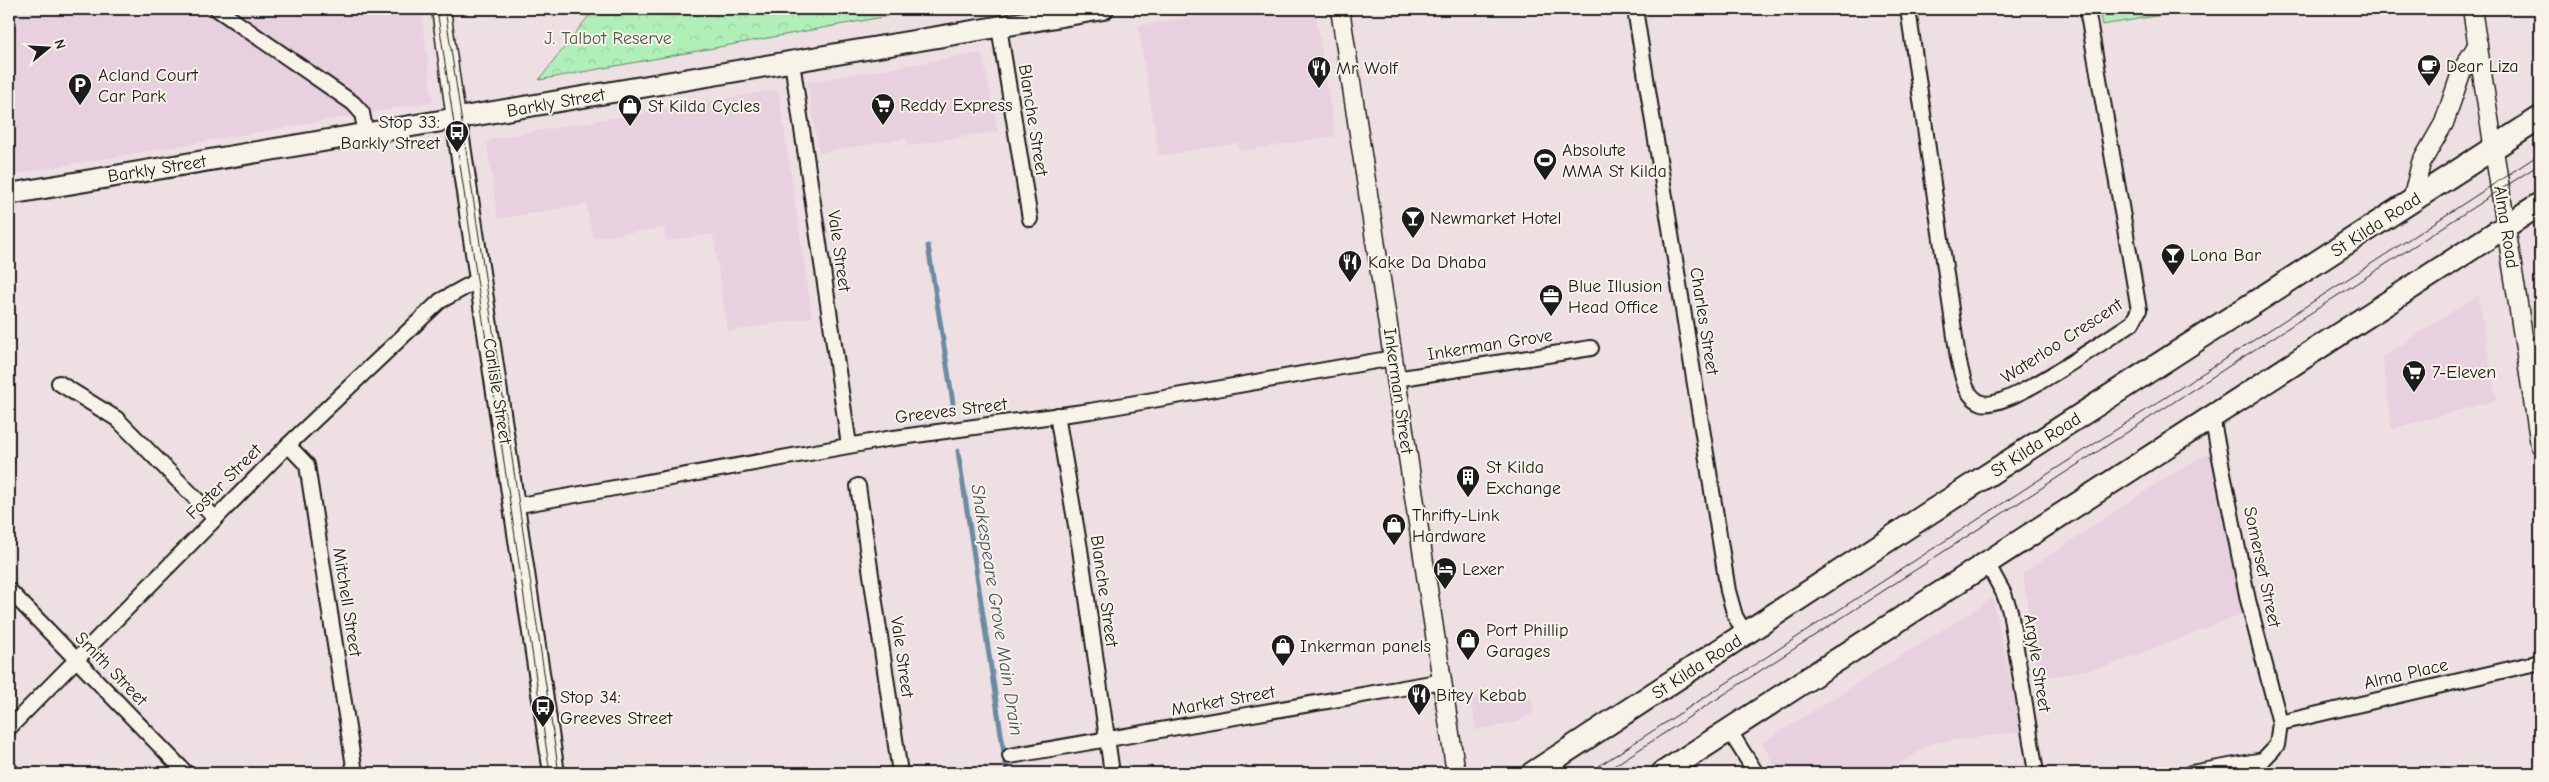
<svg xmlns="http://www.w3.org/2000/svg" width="2549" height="782" font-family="'Comic Neue',sans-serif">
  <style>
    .built { fill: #e8d1de }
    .forest { fill: url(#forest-crowns); stroke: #66866a }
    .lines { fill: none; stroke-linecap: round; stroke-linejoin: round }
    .stream { stroke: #698ca3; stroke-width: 5 }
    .minor-casing { stroke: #1c1c1c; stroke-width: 18 }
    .tertiary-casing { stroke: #1c1c1c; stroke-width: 21 }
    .secondary-casing { stroke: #1c1c1c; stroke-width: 24 }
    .trunk-casing { stroke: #1c1c1c; stroke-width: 26 }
    .minor { stroke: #f7f3e8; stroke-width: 14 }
    .tertiary { stroke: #f7f3e8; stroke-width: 18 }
    .secondary { stroke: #f7f3e8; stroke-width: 20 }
    .trunk { stroke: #f7f3e8; stroke-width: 22 }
    .tram { stroke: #1c1c1c; stroke-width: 1 }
    .labels { text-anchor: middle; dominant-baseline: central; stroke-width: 4; stroke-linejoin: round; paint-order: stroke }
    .park-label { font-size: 18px; fill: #485c4b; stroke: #f7f3e8 }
    .poi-label { font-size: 18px; fill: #1c1c1c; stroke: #f7f3e8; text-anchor: start }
    .street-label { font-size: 18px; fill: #1c1c1c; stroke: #f7f3e8 }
    .water-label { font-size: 19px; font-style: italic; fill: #435460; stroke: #f7f3e8 }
  </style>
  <defs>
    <pattern id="forest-crowns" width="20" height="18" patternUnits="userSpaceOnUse" patternTransform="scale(1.25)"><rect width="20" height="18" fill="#b0f0b8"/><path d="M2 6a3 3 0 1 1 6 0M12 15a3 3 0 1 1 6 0" fill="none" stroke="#97cd9e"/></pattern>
  </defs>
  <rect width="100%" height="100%" fill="#eedfe2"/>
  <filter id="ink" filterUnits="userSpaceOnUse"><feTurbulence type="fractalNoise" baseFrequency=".02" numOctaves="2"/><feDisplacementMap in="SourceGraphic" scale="10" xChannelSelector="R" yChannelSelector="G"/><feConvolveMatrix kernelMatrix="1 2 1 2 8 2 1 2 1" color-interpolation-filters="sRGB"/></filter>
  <g filter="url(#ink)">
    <g class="built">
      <polygon points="9,9 421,9 433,102 9,175"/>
      <polygon points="1241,9 1315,9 1335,136 1240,151 1238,143 1159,156 1138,26"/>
      <polygon points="982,53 998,131 908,146 906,138 819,153 807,82"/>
      <polygon points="775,90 779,94 812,317 728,332 713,234 666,241 664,228 593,238 586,204 498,219 487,144 491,139"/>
      <polygon points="2478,295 2497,400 2392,429 2382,357"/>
      <polygon points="2215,449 2245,613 2109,666 2037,679 2023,573 2159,482"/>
      <polygon points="1993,598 2021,732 1932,743 1885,773 1779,773 1762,743"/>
      <polygon points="1528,689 1534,712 1518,722 1476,730 1471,699"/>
    </g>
    <g class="forest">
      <polygon points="594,9 878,9 888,16 539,80"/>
      <polygon points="2099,9 2198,9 2102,25"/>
    </g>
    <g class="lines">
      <g class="stream">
        <polyline points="928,246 953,403"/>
        <polyline points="958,451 1007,773"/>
      </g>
      <g class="minor-casing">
        <g id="minor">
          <polyline points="217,9 353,103 362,113 366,135"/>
          <polyline points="1635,9 1728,591 1735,616 1746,635"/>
          <path d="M 1908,9 L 1958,358 C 1962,373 1964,397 1982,403 C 2007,411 2106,339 2132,323 L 2139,310 L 2087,9"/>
          <polyline points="999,27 1030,219"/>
          <polyline points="792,62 849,445"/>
          <polyline points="1396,379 1591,348"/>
          <polyline points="59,383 117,419 215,518"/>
          <polyline points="1057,415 1080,549 1112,773"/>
          <polyline points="288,445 307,465 355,773"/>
          <polyline points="858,486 900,773"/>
          <polyline points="514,506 887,439 1090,411 1393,358"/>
          <polyline points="1987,563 2004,594 2010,611 2036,773"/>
          <polyline points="9,590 186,773"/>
          <polyline points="2280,723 2540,662"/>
          <polyline points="9,728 288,445 440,301 480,279"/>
          <polyline points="1729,730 1756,773"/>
          <polyline points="1010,756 1443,681"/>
          <polyline points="9,769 12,773"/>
          <polyline points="2191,773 2263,760 2277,745 2280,723 2248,600 2212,417"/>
        </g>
      </g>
      <g class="tertiary-casing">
        <g id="tertiary">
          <polyline points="441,9 456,119"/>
          <polyline points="1340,9 1456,773"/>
          <polyline points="2472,9 2540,445"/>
          <polyline points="2412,201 2421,163 2444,123 2462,70 2478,44"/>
        </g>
      </g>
      <g class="secondary-casing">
        <g id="secondary">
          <polyline points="456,119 554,773"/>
          <polyline points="9,194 1103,9"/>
        </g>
      </g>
      <g class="trunk-casing">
        <g id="trunk">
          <polyline points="1533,773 1929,513 2540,118"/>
          <polyline points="1663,773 2540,204"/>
        </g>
      </g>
      <use href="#minor" class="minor"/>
      <use href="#tertiary" class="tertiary"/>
      <use href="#secondary" class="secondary"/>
      <use href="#trunk" class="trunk"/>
      <g class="tram">
        <polyline points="437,9 550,773"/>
        <polyline points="445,9 559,773"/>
        <polyline points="1588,773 2540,154"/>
        <polyline points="1603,773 2540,164"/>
      </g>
    </g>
  </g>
  <defs>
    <g id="cafe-pin" transform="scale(1.25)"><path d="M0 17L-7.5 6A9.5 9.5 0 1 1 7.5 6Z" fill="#1c1c1c" stroke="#f7f3e8"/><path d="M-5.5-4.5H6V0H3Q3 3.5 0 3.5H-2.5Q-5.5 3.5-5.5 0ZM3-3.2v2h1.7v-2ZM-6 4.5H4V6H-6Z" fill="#fff"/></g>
    <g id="restaurant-pin" transform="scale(1.25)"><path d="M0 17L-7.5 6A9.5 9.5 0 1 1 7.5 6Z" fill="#1c1c1c" stroke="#f7f3e8"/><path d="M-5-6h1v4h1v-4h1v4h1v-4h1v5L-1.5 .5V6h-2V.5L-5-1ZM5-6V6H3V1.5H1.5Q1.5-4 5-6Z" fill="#fff"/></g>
    <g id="parking-pin" transform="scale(1.25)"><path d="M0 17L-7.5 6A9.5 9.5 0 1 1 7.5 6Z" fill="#1c1c1c" stroke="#f7f3e8"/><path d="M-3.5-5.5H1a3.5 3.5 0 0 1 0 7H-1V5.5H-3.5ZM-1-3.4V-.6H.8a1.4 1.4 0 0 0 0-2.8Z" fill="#fff"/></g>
    <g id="supermarket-pin" transform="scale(1.25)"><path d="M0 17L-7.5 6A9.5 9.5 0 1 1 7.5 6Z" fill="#1c1c1c" stroke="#f7f3e8"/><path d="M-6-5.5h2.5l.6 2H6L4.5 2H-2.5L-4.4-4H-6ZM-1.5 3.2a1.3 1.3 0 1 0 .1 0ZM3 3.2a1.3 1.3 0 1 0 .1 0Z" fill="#fff"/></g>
    <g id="shop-pin" transform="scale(1.25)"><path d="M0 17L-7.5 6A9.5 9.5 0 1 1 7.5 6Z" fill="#1c1c1c" stroke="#f7f3e8"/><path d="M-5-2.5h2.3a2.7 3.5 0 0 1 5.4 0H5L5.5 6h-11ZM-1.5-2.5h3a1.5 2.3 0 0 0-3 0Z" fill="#fff"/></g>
    <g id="bus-pin" transform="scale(1.25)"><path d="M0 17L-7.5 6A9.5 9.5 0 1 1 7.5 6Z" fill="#1c1c1c" stroke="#f7f3e8"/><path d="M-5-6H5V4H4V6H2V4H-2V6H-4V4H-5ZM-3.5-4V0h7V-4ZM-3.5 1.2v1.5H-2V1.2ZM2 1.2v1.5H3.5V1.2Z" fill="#fff"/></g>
    <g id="stadium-pin" transform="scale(1.25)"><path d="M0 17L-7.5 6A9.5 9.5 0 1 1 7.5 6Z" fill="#1c1c1c" stroke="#f7f3e8"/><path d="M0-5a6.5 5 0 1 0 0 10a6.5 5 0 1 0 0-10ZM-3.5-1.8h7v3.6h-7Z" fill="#fff"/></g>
    <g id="bar-pin" transform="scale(1.25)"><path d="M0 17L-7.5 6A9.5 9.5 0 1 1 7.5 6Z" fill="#1c1c1c" stroke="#f7f3e8"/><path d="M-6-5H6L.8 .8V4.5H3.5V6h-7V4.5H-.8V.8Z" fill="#fff"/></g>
    <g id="office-pin" transform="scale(1.25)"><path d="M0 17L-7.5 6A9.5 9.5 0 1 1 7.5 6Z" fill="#1c1c1c" stroke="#f7f3e8"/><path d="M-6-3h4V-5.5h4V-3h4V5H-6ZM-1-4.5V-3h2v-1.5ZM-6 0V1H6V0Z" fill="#fff"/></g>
    <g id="building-pin" transform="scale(1.25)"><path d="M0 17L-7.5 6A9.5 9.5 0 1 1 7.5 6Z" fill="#1c1c1c" stroke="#f7f3e8"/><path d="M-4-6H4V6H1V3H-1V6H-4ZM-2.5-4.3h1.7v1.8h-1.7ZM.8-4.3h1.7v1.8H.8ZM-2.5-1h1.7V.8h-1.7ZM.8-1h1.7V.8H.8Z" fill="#fff"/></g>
    <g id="hotel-pin" transform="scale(1.25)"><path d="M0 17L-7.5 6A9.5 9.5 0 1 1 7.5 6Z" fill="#1c1c1c" stroke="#f7f3e8"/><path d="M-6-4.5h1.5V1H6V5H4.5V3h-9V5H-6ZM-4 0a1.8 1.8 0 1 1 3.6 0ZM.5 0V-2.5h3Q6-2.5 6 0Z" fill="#fff"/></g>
  </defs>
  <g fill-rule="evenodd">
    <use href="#cafe-pin" x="2429" y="66"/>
    <use href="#restaurant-pin" x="1319" y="68"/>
    <use href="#parking-pin" x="80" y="85"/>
    <use href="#supermarket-pin" x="883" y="105"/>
    <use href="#shop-pin" x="630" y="106"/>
    <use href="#bus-pin" x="457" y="132"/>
    <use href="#stadium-pin" x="1545" y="160"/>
    <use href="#bar-pin" x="1413" y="218"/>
    <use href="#bar-pin" x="2173" y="255"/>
    <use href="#restaurant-pin" x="1350" y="262"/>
    <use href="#office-pin" x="1551" y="296"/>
    <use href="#supermarket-pin" x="2414" y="372"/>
    <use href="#building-pin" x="1468" y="477"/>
    <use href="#shop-pin" x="1394" y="525"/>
    <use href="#hotel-pin" x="1445" y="569"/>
    <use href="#shop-pin" x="1468" y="640"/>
    <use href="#shop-pin" x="1283" y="646"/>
    <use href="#restaurant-pin" x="1419" y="695"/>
    <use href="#bus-pin" x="543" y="707"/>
  </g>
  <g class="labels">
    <g class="park-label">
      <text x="608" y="38">J. Talbot Reserve</text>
    </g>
    <g class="poi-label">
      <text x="2446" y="66">Dear Liza</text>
      <text x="1336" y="68">Mr Wolf</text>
      <text x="98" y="75">Acland Court<tspan x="98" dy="21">Car Park</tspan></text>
      <text x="900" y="105">Reddy Express</text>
      <text x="648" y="106">St Kilda Cycles</text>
      <text x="440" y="122" text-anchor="end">Stop 33:<tspan x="440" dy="21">Barkly Street</tspan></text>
      <text x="1562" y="150">Absolute<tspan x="1562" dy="21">MMA St Kilda</tspan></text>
      <text x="1430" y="218">Newmarket Hotel</text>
      <text x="2190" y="255">Lona Bar</text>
      <text x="1368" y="262">Kake Da Dhaba</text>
      <text x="1568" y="286">Blue Illusion<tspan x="1568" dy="21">Head Office</tspan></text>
      <text x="2432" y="372">7-Eleven</text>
      <text x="1486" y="467">St Kilda<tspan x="1486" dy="21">Exchange</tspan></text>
      <text x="1412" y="515">Thrifty-Link<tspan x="1412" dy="21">Hardware</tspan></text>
      <text x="1462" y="569">Lexer</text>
      <text x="1486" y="630">Port Phillip<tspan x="1486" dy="21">Garages</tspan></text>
      <text x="1300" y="646">Inkerman panels</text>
      <text x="1436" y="695">Bitey Kebab</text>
      <text x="560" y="697">Stop 34:<tspan x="560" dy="21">Greeves Street</tspan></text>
    </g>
    <g class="street-label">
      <text transform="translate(556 103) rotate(-10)">Barkly Street</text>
      <text transform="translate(1033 120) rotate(81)">Blanche Street</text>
      <text transform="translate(157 169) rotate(-9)">Barkly Street</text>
      <text transform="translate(2376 225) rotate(-33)">St Kilda Road</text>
      <text transform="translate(2506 227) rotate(81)">Alma Road</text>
      <text transform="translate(839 251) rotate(82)">Vale Street</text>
      <text transform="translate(1704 321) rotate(81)">Charles Street</text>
      <text transform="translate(2062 341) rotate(-33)">Waterloo Crescent</text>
      <text transform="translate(1490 345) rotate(-9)">Inkerman Grove</text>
      <text transform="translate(497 391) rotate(81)">Carlisle Street</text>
      <text transform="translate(1398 391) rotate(82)">Inkerman Street</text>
      <text transform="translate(951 411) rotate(-7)">Greeves Street</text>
      <text transform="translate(2036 445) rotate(-33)">St Kilda Road</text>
      <text transform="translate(224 482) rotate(-45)">Foster Street</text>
      <text transform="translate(2262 567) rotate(78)">Somerset Street</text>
      <text transform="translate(1104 591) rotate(82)">Blanche Street</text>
      <text transform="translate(347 602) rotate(81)">Mitchell Street</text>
      <text transform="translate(902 657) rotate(82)">Vale Street</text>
      <text transform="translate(2037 663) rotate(81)">Argyle Street</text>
      <text transform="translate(1697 667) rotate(-33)">St Kilda Road</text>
      <text transform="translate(111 669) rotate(46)">Smith Street</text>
      <text transform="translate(2406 674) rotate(-13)">Alma Place</text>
      <text transform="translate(1223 701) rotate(-10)">Market Street</text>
    </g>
    <g class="water-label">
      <text transform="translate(997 610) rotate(81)">Shakespeare Grove Main Drain</text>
    </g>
  </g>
  <rect width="2549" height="782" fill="none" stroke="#f7f3e8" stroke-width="30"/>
  <rect x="15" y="15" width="2519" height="752" fill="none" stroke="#1c1c1c" stroke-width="2" filter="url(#ink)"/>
  <g transform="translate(48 48) rotate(72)" stroke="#f7f3e8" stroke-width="4" paint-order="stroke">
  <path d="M0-4L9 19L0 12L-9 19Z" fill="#1c1c1c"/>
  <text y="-8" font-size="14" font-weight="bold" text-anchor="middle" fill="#1c1c1c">N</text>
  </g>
</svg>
